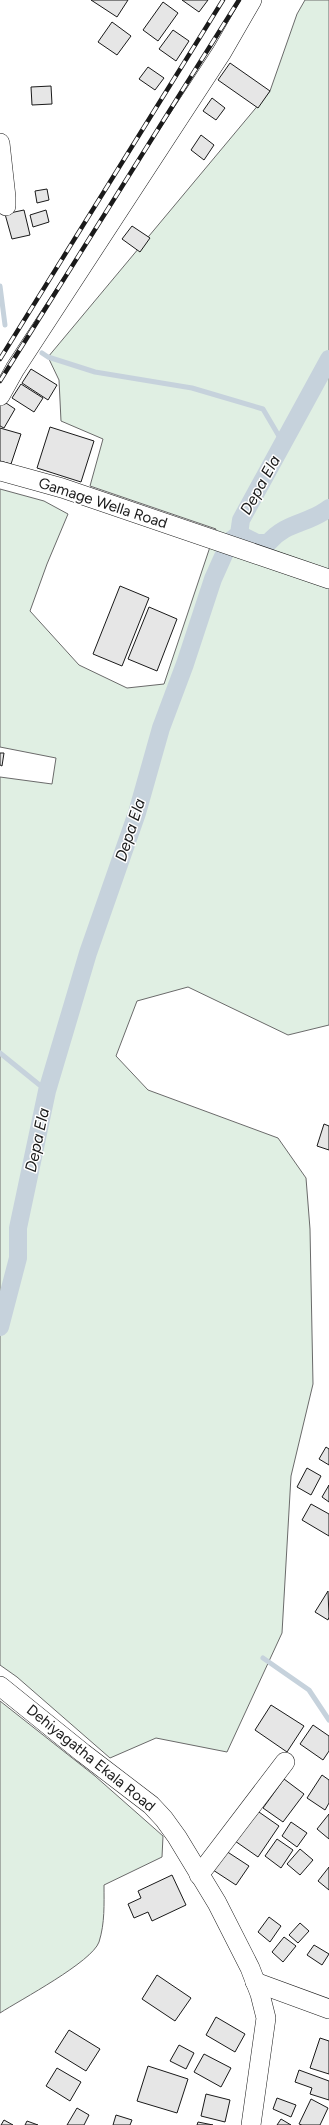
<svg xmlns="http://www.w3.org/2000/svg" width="329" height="2125" font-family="Figtree,sans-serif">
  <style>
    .green { fill: #e0efe3; stroke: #6a6a6a }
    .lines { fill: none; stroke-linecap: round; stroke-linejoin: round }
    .stream { stroke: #c6d2dc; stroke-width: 5 }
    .canal { stroke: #c6d2dc; stroke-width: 18 }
    .building { fill: #e6e6e6; stroke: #1a1a1a }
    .minor-casing { stroke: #1a1a1a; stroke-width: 20 }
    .minor { stroke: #fff; stroke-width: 19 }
    .rail-casing { stroke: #1a1a1a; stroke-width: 4.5 }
    .rail { stroke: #fff; stroke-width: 3; stroke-dasharray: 9; stroke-linecap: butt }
    .labels { text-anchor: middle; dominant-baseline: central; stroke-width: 3; stroke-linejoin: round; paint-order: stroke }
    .street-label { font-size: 15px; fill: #1a1a1a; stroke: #fff }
    .water-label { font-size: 16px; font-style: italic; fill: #1a1a1a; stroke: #fff }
  </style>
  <rect width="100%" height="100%" fill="#fff"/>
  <g class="green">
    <polygon points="305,0 329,0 329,1025 288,1035 188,987 137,1001 116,1056 148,1090 278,1138 306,1178 310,1229 313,1384 291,1476 282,1633 227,1752 156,1738 110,1758 17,1677 0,1665 0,777 52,784 56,758 0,747 0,489 44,501 68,514 47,564 30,611 79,665 127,688 164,684 216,529 90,486 103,439 61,421 59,380 48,357 270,91 297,14"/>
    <path d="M 0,1701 L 95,1776 L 163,1836 L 162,1857 L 104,1885 C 104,1904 105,1923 99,1942 C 92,1962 20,2000 0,2013 Z"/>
  </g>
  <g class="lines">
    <g class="stream">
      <polyline points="0,286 5,325"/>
      <polyline points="42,353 48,357 95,372 192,388 263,409 283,443"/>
      <polyline points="0,1053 47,1091"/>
      <polyline points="263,1658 309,1690 329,1720"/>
    </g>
    <g class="canal">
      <path d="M 239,534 L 257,543 L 268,543 C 287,521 307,525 329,508"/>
      <polyline points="0,1327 18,1258 18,1228 47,1091 88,953 137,813 161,728 185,664 213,579 230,541 239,534 241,520 329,359"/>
    </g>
  </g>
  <g class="building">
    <polygon points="91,0 128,0 117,17"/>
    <polygon points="182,0 208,0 199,12"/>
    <polygon points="163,2 178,13 158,41 143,30"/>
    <polygon points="112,22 131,36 117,55 98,42"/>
    <polygon points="173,30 189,41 176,61 159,49"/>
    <polygon points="230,63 270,91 258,108 218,80"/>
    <polygon points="148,67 164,78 155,90 139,79"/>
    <polygon points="51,86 52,104 32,105 31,87"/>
    <polygon points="212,98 225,108 216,120 203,111"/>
    <polygon points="201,135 214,145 204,160 191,150"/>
    <polygon points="47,189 49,200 37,203 35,191"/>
    <polygon points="24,210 30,235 12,239 5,214"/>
    <polygon points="46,210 49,222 33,227 30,215"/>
    <polygon points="132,226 150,238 140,252 122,239"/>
    <polygon points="31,369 57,385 48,400 22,383"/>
    <polygon points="21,384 43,398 34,412 12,398"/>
    <polygon points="0,399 15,409 4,428 0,426"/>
    <polygon points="50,427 94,441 81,482 37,468"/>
    <polygon points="0,428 21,434 11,464 0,461"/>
    <polygon points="120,586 149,598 122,666 93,654"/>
    <polygon points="149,607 177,619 157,671 128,659"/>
    <polygon points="0,753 4,753 2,766 0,765"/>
    <polygon points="324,1124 329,1126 329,1150 317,1146"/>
    <polygon points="326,1447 329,1449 329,1465 319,1459"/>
    <polygon points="307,1468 321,1476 311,1495 297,1487"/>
    <polygon points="329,1485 329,1502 322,1497"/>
    <polygon points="311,1504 329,1514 329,1536 302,1520"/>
    <polygon points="328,1591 329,1617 328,1620 315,1612"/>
    <polygon points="271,1705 304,1726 287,1752 255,1730"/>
    <polygon points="313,1725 329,1736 329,1751 323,1760 300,1744"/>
    <polygon points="322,1775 329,1780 329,1803 325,1810 307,1798"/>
    <polygon points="284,1779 304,1794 283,1822 263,1808"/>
    <polygon points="256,1810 279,1826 258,1857 235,1841"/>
    <polygon points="329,1814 329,1839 317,1829"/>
    <polygon points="291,1822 307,1833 297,1847 282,1836"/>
    <polygon points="277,1839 293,1850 281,1868 265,1856"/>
    <polygon points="300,1849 313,1860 300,1875 287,1864"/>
    <polygon points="226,1851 249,1866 236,1885 213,1870"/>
    <polygon points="329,1867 329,1890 318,1881"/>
    <polygon points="172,1875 186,1905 152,1921 148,1912 134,1918 128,1904 141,1898 138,1891"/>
    <polygon points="269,1917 281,1926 270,1942 258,1932"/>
    <polygon points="300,1923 309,1931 298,1943 289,1935"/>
    <polygon points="284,1937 296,1946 283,1962 272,1952"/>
    <polygon points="314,1945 329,1954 322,1965 307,1955"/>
    <polygon points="157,1975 191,1998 175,2021 142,1999"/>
    <polygon points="216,2017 245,2034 235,2052 206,2035"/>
    <polygon points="69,2030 100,2049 86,2071 55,2052"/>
    <polygon points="320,2038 329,2041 329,2074 310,2068"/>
    <polygon points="179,2045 194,2053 186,2069 170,2061"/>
    <polygon points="204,2054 231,2068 221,2087 194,2072"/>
    <polygon points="148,2066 188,2079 177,2113 137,2101"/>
    <polygon points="57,2068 81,2082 70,2101 46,2086"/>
    <polygon points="299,2070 329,2081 329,2100 310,2094 312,2088 295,2082"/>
    <polygon points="206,2094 230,2100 225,2122 201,2116"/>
    <polygon points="277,2098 296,2105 291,2117 273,2109"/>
    <polygon points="311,2099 328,2108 320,2125 302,2125 299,2124"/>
    <polygon points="77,2108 89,2115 84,2125 67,2125"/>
    <polygon points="116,2115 132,2120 130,2125 113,2125"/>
    <polygon points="281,2119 291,2125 277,2125"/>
    <polygon points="4,2120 13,2125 1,2125"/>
    <polygon points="27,2121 38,2125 25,2125"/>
    <polygon points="198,2122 213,2125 197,2125"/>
  </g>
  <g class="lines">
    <g class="minor-casing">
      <g id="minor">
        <polyline points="0,143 6,197 6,206"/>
        <polyline points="0,396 15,369 222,52 252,0"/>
        <polyline points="0,471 62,488 329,579"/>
        <polyline points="0,1686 83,1753 151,1805 164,1819 177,1837 217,1903 250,1968 260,1994 266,2018 251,2125"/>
        <polyline points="199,1875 285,1762"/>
        <polyline points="255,1982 329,2009"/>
      </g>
    </g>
    <use href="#minor" class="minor"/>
    <g class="rail-casing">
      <g id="rail">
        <polyline points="0,359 223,0"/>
        <polyline points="0,381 239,0"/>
      </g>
    </g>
    <use href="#rail" class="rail"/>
  </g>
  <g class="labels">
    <g class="street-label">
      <text transform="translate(103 503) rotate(18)">Gamage Wella Road</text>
      <text transform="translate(91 1758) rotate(39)">Dehiyagatha Ekala Road</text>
    </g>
    <g class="water-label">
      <text transform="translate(260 485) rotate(-61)">Depa Ela</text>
      <text transform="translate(130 830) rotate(-72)">Depa Ela</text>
      <text transform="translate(37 1140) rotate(-78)">Depa Ela</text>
    </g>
  </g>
</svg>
